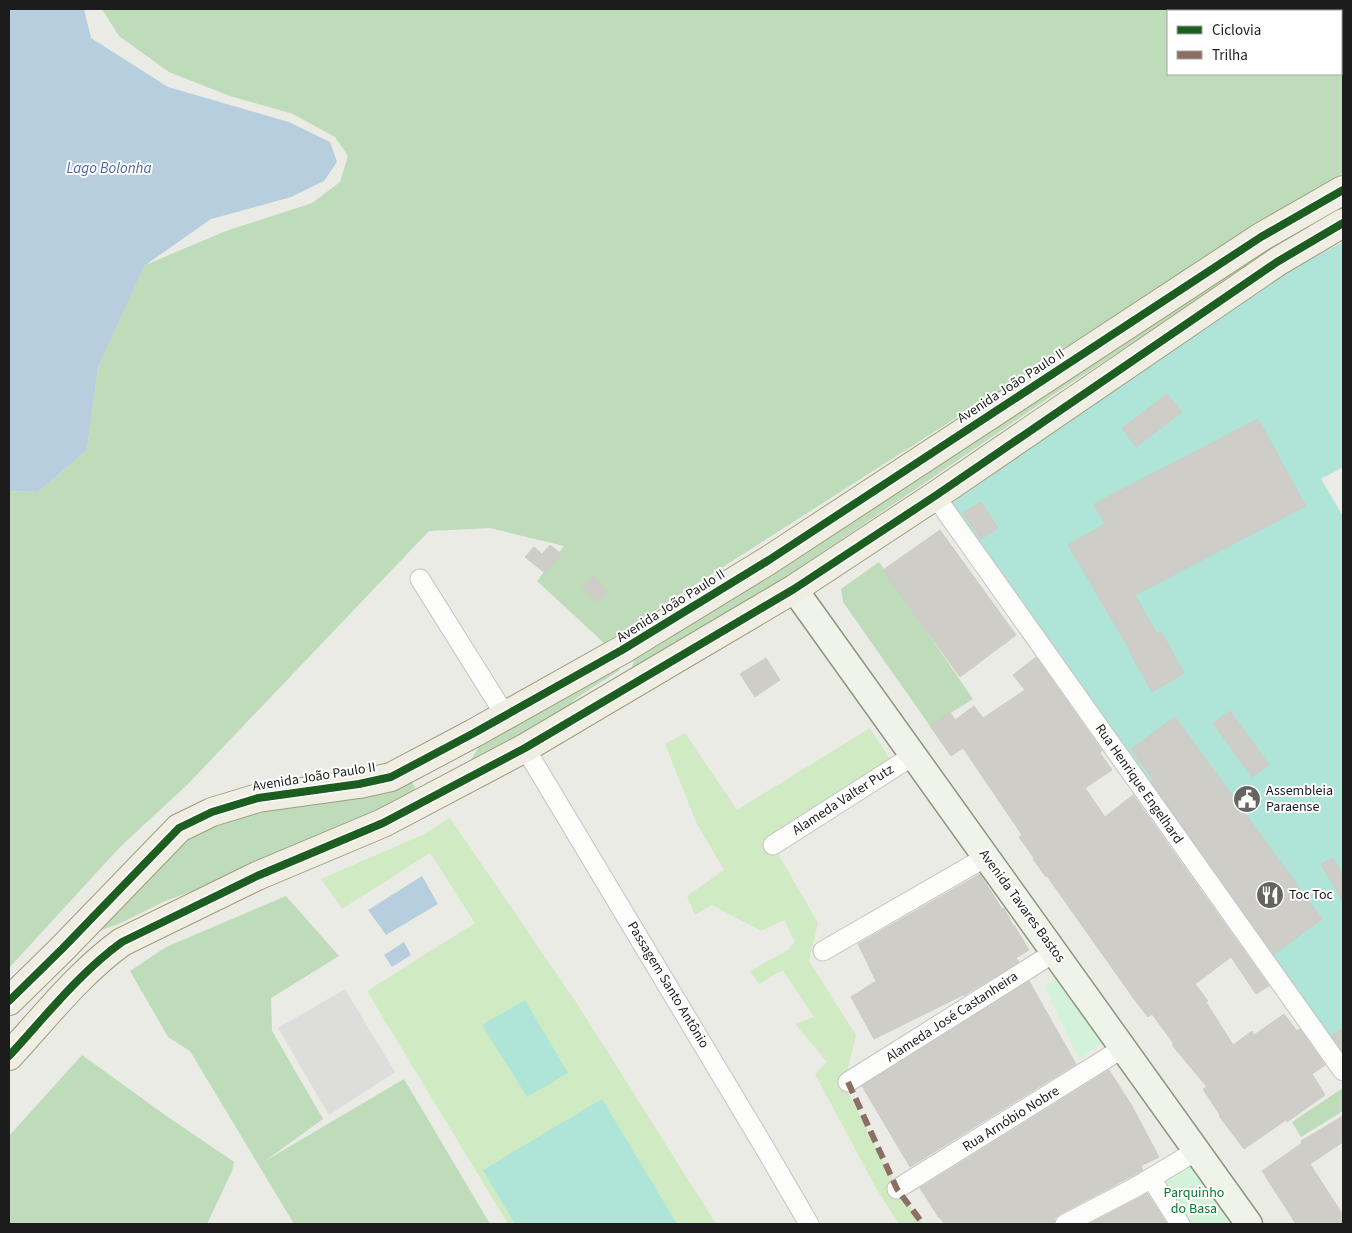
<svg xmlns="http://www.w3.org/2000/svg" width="1352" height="1233" font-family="'Source Sans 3',sans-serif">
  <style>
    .grass { fill: #d0eac3 }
    .forest { fill: #bedbba; fill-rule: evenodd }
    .park { fill: #d2f3d9 }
    .pitch { fill: #afe4d8 }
    .parking { fill: #dddddb }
    .water { fill: #b7cedf }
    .building { fill: #cecdc8; stroke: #ceccc6 }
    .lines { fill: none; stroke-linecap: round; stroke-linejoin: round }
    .minor-casing { stroke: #c3c3c1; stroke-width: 21 }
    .secondary-casing { stroke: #8e957d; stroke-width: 29 }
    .primary-casing { stroke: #a19d81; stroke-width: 30 }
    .minor { stroke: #fcfcfb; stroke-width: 19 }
    .secondary { stroke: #f0f3e9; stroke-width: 26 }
    .primary { stroke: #f0eee3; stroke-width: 28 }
    .quiet { stroke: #8d6e63; stroke-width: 6; stroke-dasharray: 12 6; stroke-linecap: butt }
    .cycleway-casing { stroke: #fff; stroke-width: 11 }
    .cycleway { stroke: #1b5e20; stroke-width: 8 }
    .labels { text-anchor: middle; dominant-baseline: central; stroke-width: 4; stroke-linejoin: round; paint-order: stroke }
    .street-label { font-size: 14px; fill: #1c1c1c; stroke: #fff }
    .poi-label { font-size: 14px; fill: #1c1c1c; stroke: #fff; text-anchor: start }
    .park-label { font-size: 14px; fill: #0a7b2c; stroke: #fff }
    .water-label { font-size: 15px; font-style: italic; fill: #4865ac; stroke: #fff }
  </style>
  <rect width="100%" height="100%" fill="#ebebe5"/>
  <g class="grass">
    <polygon points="870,728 895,767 773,845 818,923 809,961 856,1035 844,1085 898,1189 923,1224 899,1224 876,1188 815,1074 827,1062 795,1024 814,1017 783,970 759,984 750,971 788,950 795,942 784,920 761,931 712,905 695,915 687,896 724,870 696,822 665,744 685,733 737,810"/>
    <polygon points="450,818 578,1005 716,1224 508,1224 367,991 475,923 430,853 342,909 321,879 422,835"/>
  </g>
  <g class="forest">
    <path d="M 102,9 L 1343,9 L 1343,173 L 1278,212 L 604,643 L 537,581 L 564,546 L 490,528 L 429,531 L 188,784 L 120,847 L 9,968 L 9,491 L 38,492 L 87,450 L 98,367 L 143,266 L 226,231 L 312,203 L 340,182 L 348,156 L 335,137 L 293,114 L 230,96 L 169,72 L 119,36 ZM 1168,11 L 1341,11 L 1341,74 L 1168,74 Z"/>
    <polygon points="1343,197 1343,207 1277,245 1186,308 1056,393 935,476 719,622 631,671 634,659 659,645"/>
    <polygon points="879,562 973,699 930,726 843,602 841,589"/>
    <polygon points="617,663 620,670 575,699 565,717 435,790 433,780 470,761 483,740"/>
    <polygon points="412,781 419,796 237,875 165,901 119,924 99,931 185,837 228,815 307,802 370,797"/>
    <polygon points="286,896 339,956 271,998 272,1031 323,1119 265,1161 404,1079 490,1224 294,1224 190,1051 168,1037 130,971 166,947"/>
    <polygon points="82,1055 168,1117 234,1162 232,1171 207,1224 9,1224 9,1136"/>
    <polygon points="1343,1088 1343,1111 1301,1137 1292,1122"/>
  </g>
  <g class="park">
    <polygon points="1060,975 1105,1042 1079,1059 1044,986"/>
    <polygon points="1192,1164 1232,1224 1185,1224 1159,1180"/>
  </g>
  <g class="pitch">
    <polygon points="1343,242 1343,467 1321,479 1343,516 1343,1069 943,509 1285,272"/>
    <polygon points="525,1000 568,1073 527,1097 482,1025"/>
    <polygon points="602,1099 677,1224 515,1224 483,1170"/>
  </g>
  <polygon class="parking" points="345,989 395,1072 329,1115 278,1028"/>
  <g class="water">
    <polygon points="9,9 84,9 91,38 168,87 289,122 330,142 337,162 324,181 291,197 211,219 144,266 98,367 87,450 38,492 9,491"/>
    <polygon points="422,876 438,904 386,935 368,910"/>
    <polygon points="404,942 411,955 392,967 384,955"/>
  </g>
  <g class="building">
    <polygon points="1167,394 1182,412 1136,447 1122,428"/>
    <polygon points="1258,419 1306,506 1135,595 1157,634 1161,632 1184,673 1152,692 1129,651 1130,650 1068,545 1105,524 1094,504"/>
    <polygon points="981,502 998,528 981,539 963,513"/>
    <polygon points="940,530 1016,635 960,677 883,570"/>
    <polygon points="550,545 561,554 545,573 525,557 534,547 542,554"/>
    <polygon points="593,576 608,592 597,603 582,587"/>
    <polygon points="1036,657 1102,751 1100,753 1112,770 1085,788 1105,817 1133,795 1269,986 1256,994 1231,957 1195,984 1208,1001 1206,1002 1233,1045 1252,1031 1254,1035 1284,1014 1297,1031 1300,1029 1325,1065 1312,1074 1325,1095 1287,1122 1286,1120 1244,1149 1219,1116 1220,1115 1203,1089 1207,1087 1172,1045 1174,1044 1152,1014 1148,1017 1134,999 1047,876 1046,877 1033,859 1034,858 1019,837 1022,835 963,748 951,756 930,726 950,712 955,720 974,706 983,718 1025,690 1013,675"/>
    <polygon points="766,658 780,680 755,697 740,674"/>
    <polygon points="1230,711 1269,765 1252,777 1213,723"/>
    <polygon points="1175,717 1322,919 1274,954 1151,782 1153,780 1131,749"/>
    <polygon points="1333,858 1343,876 1343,902 1321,864"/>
    <polygon points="980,874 1002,909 1004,908 1013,926 1014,925 1029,950 1016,958 1019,962 963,996 963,995 874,1039 851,997 876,981 858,944"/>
    <polygon points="1029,981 1076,1064 910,1167 862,1086"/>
    <polygon points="1343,1028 1343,1052 1332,1036"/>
    <polygon points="1109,1070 1132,1106 1159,1157 1141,1166 1143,1170 1130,1177 1060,1214 1055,1218 1054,1224 944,1224 940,1217 939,1218 920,1188"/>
    <polygon points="1343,1116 1343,1142 1310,1164 1343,1215 1343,1224 1296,1224 1262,1171 1302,1143 1301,1141"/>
    <polygon points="1147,1193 1167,1224 1089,1224 1141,1197"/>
  </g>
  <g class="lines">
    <g class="minor-casing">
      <g id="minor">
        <polyline points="935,496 1343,1071"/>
        <polyline points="420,579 505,715"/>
        <polyline points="525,748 763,1145 809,1224"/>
        <polyline points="773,845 914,755"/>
        <polyline points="823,951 986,857"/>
        <polyline points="848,1082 1055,952"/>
        <polyline points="1151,1178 1180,1224"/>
        <polyline points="897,1189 1123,1048"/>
        <polyline points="1065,1224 1136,1187 1196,1151"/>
      </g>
    </g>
    <g class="secondary-casing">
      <polyline id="secondary" points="794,589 1249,1224"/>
    </g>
    <g class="primary-casing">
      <g id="primary">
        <polyline points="9,1001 62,949 179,828 212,812 258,798 359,784 391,777 474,733 622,650 769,560 1261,237 1343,190"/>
        <path d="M 9,1056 C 45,1017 79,973 122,942 L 257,876 L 383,823 L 525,748 L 684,654 L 794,589 L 935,496 L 1277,262 L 1343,223"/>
      </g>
    </g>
    <use href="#minor" class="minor"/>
    <use href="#secondary" class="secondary"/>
    <use href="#primary" class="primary"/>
    <polyline class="quiet" points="848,1082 897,1189 923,1224"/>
    <g class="cycleway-casing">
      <g id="cycleway">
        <polyline points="9,1001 62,949 179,828 212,812 258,798 359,784 391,777 474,733 622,650 769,560 1261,237 1343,190"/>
        <path d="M 9,1056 C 45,1017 79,973 122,942 L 257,876 L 383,823 L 525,748 L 684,654 L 794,589 L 935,496 L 1277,262 L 1343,223"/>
      </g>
    </g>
    <use href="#cycleway" class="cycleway"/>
  </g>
  <defs>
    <g id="civic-disc" transform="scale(1.4375)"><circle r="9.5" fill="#646462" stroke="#fff"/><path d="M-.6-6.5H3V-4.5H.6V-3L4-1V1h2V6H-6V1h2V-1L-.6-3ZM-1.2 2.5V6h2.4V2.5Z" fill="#fff"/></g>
    <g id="restaurant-disc" transform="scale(1.4375)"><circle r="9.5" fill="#646462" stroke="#fff"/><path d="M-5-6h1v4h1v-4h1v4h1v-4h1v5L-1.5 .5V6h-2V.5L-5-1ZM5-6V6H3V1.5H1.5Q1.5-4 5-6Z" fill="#fff"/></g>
  </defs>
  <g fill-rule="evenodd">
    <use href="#civic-disc" x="1247" y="799"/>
    <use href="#restaurant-disc" x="1270" y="895"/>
  </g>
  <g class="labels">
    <g class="street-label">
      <text transform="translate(1011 386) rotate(-33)">Avenida João Paulo II</text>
      <text transform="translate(671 606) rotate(-32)">Avenida João Paulo II</text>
      <text transform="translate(314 777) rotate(-9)">Avenida João Paulo II</text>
      <text transform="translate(1139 784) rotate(55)">Rua Henrique Engelhard</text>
      <text transform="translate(843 800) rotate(-33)">Alameda Valter Putz</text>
      <text transform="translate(1022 906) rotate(54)">Avenida Tavares Bastos</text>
      <text transform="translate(668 985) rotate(59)">Passagem Santo Antônio</text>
      <text transform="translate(952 1017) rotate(-33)">Alameda José Castanheira</text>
      <text transform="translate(1011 1119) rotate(-32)">Rua Arnóbio Nobre</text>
    </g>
    <g class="poi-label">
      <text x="1266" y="791">Assembleia<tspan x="1266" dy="16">Paraense</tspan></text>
      <text x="1289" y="895">Toc Toc</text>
    </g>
    <g class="park-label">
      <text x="1194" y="1193">Parquinho<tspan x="1194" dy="16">do Basa</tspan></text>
    </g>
    <g class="water-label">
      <text x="109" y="168">Lago Bolonha</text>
    </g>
  </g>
  <rect width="1352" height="1233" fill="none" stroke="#1c1c1c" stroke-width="20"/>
  <rect x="1167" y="10" width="175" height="65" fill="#ffffff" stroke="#a4a4a4"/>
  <rect x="1177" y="26" width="25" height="8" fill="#1b5e20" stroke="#a4a4a4"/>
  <text x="1212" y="35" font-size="15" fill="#1c1c1c">Ciclovia</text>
  <rect x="1177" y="51" width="25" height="8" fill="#8d6e63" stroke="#a4a4a4"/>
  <text x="1212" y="60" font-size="15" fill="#1c1c1c">Trilha</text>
</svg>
